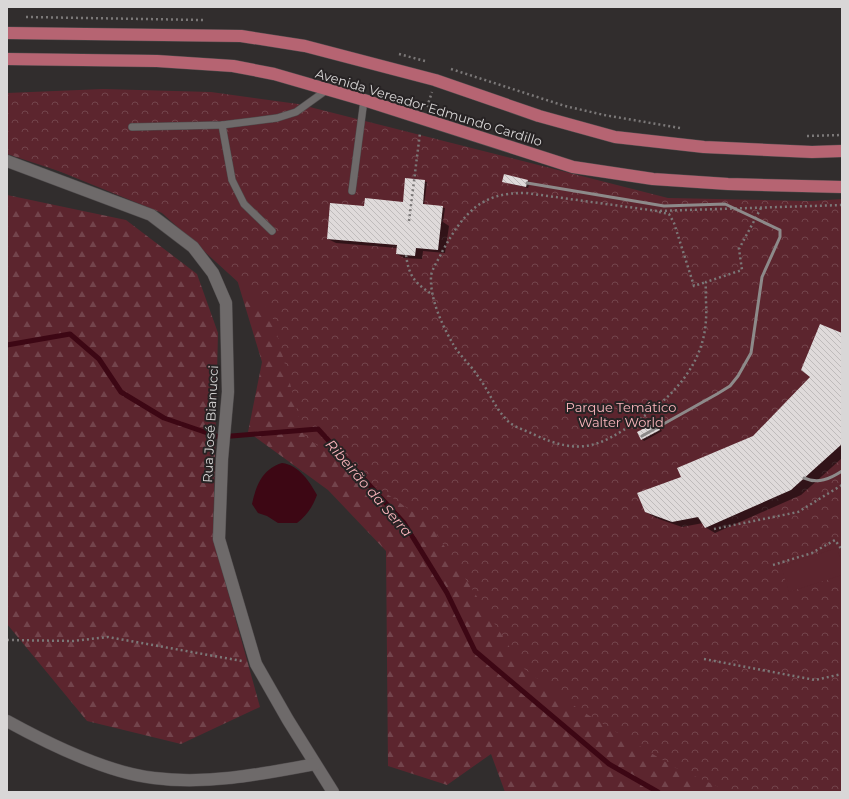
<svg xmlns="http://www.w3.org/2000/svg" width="849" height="799" font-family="Montserrat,sans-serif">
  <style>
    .forest { fill: url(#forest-firs) }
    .park { fill: url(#park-crowns) }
    .pitch { fill: #5c252e }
    .water { fill: #3d0714 }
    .shadow { fill: #0007 }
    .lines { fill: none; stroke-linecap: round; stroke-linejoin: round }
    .stream { stroke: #3d0714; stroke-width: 5 }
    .building { fill: url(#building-back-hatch) }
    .service-casing { stroke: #4f4b4c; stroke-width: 8 }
    .minor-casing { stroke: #4f4b4c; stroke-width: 13 }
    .primary-casing { stroke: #4f4b4c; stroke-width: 13 }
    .path { stroke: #7b7878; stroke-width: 2.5; stroke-dasharray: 2 3; stroke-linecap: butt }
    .service { stroke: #6e6a6a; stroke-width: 7 }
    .minor { stroke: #6e6a6a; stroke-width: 12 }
    .primary { stroke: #b66472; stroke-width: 12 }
    .rail { stroke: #8d8a8a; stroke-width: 3 }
    .labels { text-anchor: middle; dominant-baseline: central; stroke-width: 4; stroke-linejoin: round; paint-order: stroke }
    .street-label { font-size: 13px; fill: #d9d7d7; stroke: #272324 }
    .park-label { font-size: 13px; fill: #fbb6bd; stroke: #272324 }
    .water-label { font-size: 14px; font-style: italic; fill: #f9b4bb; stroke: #272324 }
  </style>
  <defs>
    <pattern id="forest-firs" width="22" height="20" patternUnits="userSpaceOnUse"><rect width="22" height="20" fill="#5c252e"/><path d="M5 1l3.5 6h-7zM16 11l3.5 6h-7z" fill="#73444c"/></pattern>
    <pattern id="park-crowns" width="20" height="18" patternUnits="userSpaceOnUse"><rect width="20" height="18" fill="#5c252e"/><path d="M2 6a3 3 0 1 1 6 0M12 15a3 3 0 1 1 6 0" fill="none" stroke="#73444c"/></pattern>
    <pattern id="building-back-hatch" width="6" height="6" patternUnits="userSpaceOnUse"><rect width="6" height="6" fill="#dfdada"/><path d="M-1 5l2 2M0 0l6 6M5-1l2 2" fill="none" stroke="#bfbbbb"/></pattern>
  </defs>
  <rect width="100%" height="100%" fill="#312d2d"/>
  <g class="forest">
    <polygon points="7,120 130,150 842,792 505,792 491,754 447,785 388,766 386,551 328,490 248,432 262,362 235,273 150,201 7,154"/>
    <polygon points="7,195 126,220 197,274 218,333 213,538 260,707 181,744 87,721 7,624"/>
  </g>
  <polygon class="park" points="103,89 211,92 298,104 668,198 811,201 842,199 842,792 730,792 674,767 580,710 523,668 430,524 304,436 271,312 162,213 7,150 7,93"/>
  <polygon class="pitch" points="837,548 842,564 842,575 789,592 781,566"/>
  <path class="water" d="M 282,463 C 299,465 310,482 317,495 C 312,508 307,515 297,523 L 278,523 L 267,516 L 258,513 L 252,504 C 256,486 262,469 282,463 Z"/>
  <g class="shadow">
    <polygon points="406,179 427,182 424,205 445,208 443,222 449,226 445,253 423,251 422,259 404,258 397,254 398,248 336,243 328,239 365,207 404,203"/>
    <polygon points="528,181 530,182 528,188 505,182"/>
    <polygon points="842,334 842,458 801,495 715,533 705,527 703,523 682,527 656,518 646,512 683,477 754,437 812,377"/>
    <polygon points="656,423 662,431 644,441 642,439"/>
  </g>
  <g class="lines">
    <polyline class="stream" points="7,345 70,334 99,359 121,392 164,418 219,437 318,429 404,523 447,593 475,651 609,764 658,792"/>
  </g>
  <g class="building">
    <polygon points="504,174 528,180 526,187 502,182"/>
    <polygon points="405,178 425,180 423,204 443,206 438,250 416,248 415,256 396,254 397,245 327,239 330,203 364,206 365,198 403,202"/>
    <polygon points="820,324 842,333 842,444 791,490 705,528 698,517 672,522 645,512 637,493 681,477 677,468 753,436 810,377 801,370"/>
    <polygon points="656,422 660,430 641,440 637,432"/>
  </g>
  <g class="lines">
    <g class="service-casing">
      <g id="service">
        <polyline points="222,125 232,180 244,204 272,231"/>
        <polyline points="132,127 222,125 277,118 296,112 328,89"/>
        <polyline points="352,191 364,100"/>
      </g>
    </g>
    <g class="minor-casing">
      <g id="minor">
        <polyline points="7,161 151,215 193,247 213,273 226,303 228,392 222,459 219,539 256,664 288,720 333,792"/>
        <path d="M 7,721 C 47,743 108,773 154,778 C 208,785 262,774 315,764"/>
      </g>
    </g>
    <g class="primary-casing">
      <g id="primary">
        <polyline points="7,33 241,36 305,46 435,80 539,116 615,137 704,147 812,152 842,151"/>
        <polyline points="7,59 157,61 233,66 274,74 364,100 573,167 653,179 728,184 842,187"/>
      </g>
    </g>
    <g class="path">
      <polyline points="26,17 203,20"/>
      <polyline points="399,54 425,61"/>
      <polyline points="451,69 565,106 604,115 680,128"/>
      <polyline points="427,107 432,92"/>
      <polyline points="807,136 842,135"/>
      <path d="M 761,208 L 739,249 L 742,270 L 706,282 C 705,295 707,307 706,319 C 704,364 673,397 637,421 C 598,448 579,455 535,435 C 527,431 517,428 510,423 C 495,410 489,390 477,375 C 470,364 459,355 453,344 C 442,325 430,299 431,277 C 431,270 439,259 442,252 C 463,214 480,192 526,193 L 657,211 L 842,205"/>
      <polyline points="659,212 669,214 674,223 694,286 706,282"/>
      <polyline points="409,221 420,133"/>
      <path d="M 406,255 C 409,277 415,283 433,295"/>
      <polyline points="714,529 798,512 842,485"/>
      <polyline points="773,565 812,553 835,540 842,550"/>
      <polyline points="7,640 73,641 108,637 242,661"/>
      <polyline points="704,659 815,680 842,674"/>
    </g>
    <use href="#service" class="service"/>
    <use href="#minor" class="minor"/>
    <use href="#primary" class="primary"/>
    <g class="rail">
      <polyline points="527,183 664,206 725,204 780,230 780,237 762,277 751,353 738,376 730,386 717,394 642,436"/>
      <path d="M 804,478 C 818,484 830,479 842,471"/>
    </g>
  </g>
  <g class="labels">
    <g class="street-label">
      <text transform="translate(429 107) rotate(17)">Avenida Vereador Edmundo Cardillo</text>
      <text transform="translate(210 424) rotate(-87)">Rua José Bianucci</text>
    </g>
    <g class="park-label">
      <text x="621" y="407">Parque Temático<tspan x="621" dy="15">Walter World</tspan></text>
    </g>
    <g class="water-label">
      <text transform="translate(369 488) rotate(49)">Ribeirão da Serra</text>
    </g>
  </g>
  <rect width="849" height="799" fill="none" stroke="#d9d7d7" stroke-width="16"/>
</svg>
